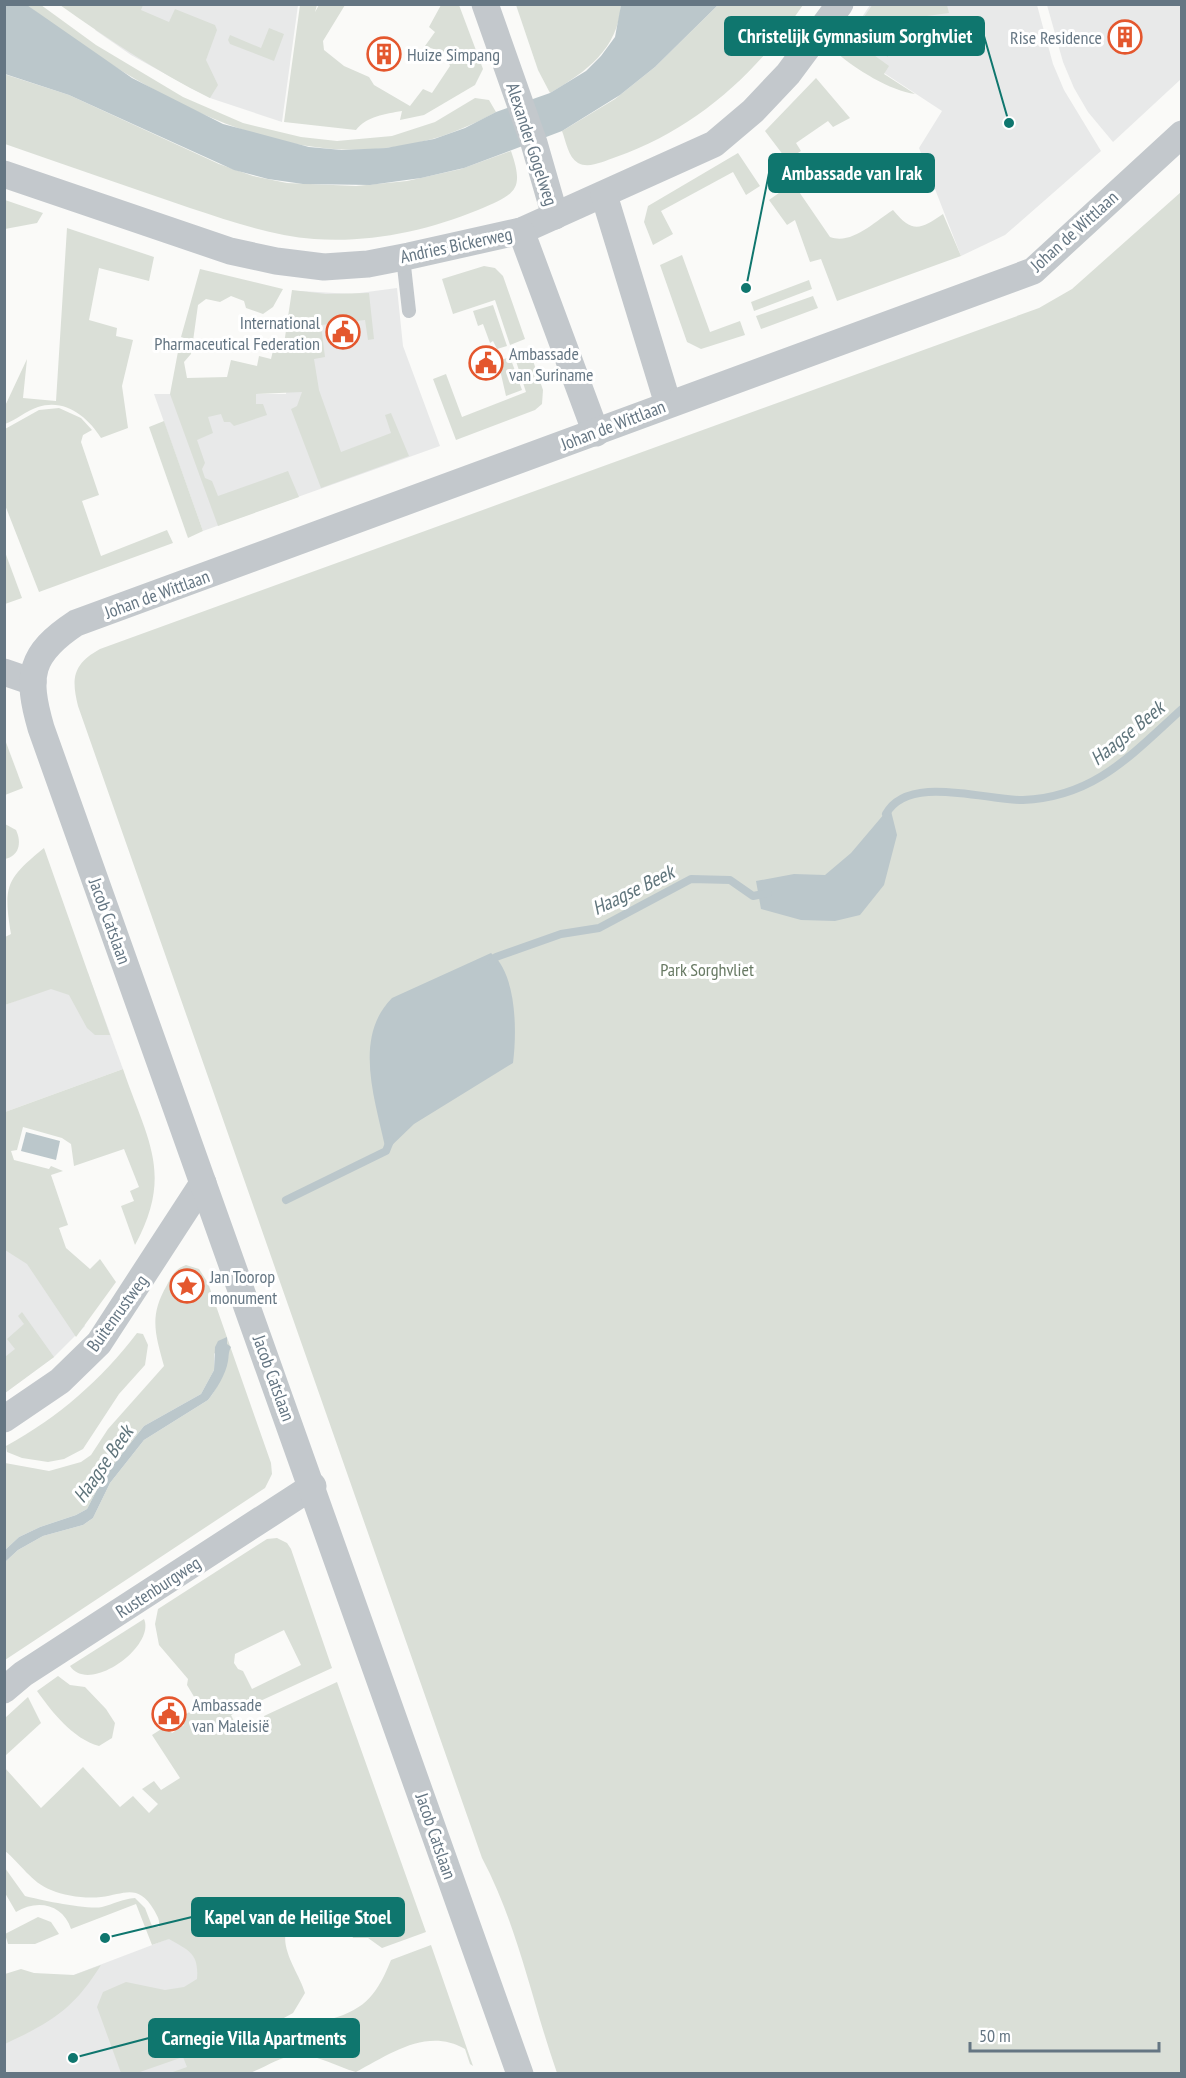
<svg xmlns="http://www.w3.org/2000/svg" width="1186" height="2078" font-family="'PT Sans Narrow',sans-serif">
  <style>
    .built { fill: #e8e9e9 }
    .green { fill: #dadfd7; fill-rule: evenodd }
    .water { fill: #bbc7cb }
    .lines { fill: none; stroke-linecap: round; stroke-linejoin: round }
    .stream { stroke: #bbc7cb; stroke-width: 8 }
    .service { stroke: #c3c8cc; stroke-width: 14 }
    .minor { stroke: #c3c8cc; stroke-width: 27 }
    .labels { text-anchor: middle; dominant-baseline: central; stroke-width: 6; stroke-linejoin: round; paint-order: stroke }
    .poi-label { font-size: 18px; fill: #657683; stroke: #fff; text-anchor: start }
    .street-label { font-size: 18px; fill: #657683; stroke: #fff }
    .park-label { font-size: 18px; fill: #687a64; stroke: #fff }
    .water-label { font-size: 20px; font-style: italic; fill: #60757c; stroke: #fff }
    .leader { fill: none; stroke: #0f766e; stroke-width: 2 }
    .callout-dot { fill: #0f766e; stroke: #fff; stroke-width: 2 }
    .callout { fill: #0f766e; stroke: #0f766e; stroke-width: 2 }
    .callout-label { font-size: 20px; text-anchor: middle; font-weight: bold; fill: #fff }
  </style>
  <rect width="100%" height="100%" fill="#fafaf8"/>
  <g class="built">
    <polygon points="115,5 298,5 282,122 210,98 189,87 131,55 95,30"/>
    <polygon points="870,5 1037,5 1053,64 1064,90 1101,151 1005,235 961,256 919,148 942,111 843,46"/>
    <polygon points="1047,5 1181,5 1181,79 1113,142 1088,112 1074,88 1063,62"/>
    <polygon points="397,288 403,346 440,446 203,531 154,394 286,394 300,291 352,294"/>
    <polygon points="88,973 123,1069 5,1112 5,1005"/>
    <polygon points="4,1189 85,1326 54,1357 5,1393"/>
    <polygon points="210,1923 203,2073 5,2074 5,2001"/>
  </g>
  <g class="green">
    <polygon points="873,4 947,5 949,13 883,22 888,57 860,38 855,30"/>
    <path d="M 27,5 L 41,5 L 96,45 L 183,97 L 243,123 L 301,137 L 337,141 L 392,136 L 435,122 L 475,98 L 489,100 L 496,112 C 330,206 161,107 27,5 Z"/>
    <path d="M 60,5 L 143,5 L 141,10 L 169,22 L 175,9 L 215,25 L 217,30 L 206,60 L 218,85 L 210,98 C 157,72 108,39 60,5 Z"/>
    <path d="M 300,5 L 317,5 L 315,12 L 319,5 L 345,5 L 323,41 L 324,50 L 344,66 L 369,77 L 374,85 L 410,106 L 423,89 L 432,93 L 450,66 L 445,53 L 425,46 L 435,32 L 429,27 L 441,5 L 459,5 L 483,69 L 475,85 L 424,115 L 400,120 L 402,111 C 385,114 367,116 356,130 L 284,122 Z"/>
    <path d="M 516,5 L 621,5 C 618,49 586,72 550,93 L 538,70 Z"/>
    <path d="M 718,5 L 803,5 C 756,74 696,129 616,157 C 604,161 589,169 578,163 C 568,157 566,141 562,131 L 615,99 L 655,67 Z"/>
    <polygon points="269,28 284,34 274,61 230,44 228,40 230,35 261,48"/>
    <path d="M 849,37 L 889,66 L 884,74 L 915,94 C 891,91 855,69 837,53 Z"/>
    <path d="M 4,74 L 69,95 L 219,164 L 253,176 L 287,183 L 356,186 L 407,181 L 461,169 L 511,151 C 525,191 515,194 478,210 C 427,231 370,243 314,239 C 272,236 230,221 190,208 C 128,187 66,165 5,144 Z"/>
    <polygon points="816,78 850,118 833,127 828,121 796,143 801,151 787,160 765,131"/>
    <polygon points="738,153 760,186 746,195 733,172 661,211 673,234 653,245 644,222 648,206"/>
    <path d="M 793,183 L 830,237 C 852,245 874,222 893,210 C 912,233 920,230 943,214 L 961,256 L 837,301 L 821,259 L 810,262 L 795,220 L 787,225 L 769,200 Z"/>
    <path d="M 1181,192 L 1181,2073 L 557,2073 C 532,2002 518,1926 482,1858 L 78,706 C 71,678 73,664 100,649 L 1039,308 L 1072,289 Z"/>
    <polygon points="5,200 43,213 37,223 5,229"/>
    <path d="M 67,228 L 154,257 L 149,281 L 99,268 L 89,320 L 117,328 L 116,336 L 133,340 L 122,386 L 128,428 L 101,438 C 88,417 65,398 38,407 C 26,411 16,420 5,424 L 5,406 L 27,359 L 23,398 L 56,401 Z"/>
    <polygon points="682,255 710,332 740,321 745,335 701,349 687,342 660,265"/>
    <polygon points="484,266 495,268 503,276 525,339 510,345 495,300 453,314 442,279"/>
    <polygon points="200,269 283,289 273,307 263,314 246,308 244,301 231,296 220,302 206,299 198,305 193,341 181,337"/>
    <polygon points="809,280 812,289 754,311 751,302"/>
    <polygon points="292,290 326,294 369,293 374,339 368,340 365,320 321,325 325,357 314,359 319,390 341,452 391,433 385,415 391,413 409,456 321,488 291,409 297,406 302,392 256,394 256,404 263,404 267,415 234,426 230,422 224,422 221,414 208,417 213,433 197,440 205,463 202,469 205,478 212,481 218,496 288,471 299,497 218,526 170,394 180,341 192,345 191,354 184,362 187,378 227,377 231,360 257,366 259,356 271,359 275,342 284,344"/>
    <polygon points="813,296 818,308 761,329 756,316"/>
    <polygon points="493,305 507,346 497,349 493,341 490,343 483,324 478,326 473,311"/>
    <polygon points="529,349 543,390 542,404 535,410 456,440 433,379 446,374 462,417 526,392 514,355"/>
    <polygon points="510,357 522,390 506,396 500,370 503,369 501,360"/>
    <polygon points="59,408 81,418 92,430 83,435 81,442 99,495 82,501 101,556 167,530 173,543 39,592 5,505 5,429 39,410"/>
    <polygon points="164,421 203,531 188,538 149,427"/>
    <polygon points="5,552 22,598 5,604 4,604"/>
    <polygon points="4,737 23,788 5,795 4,795"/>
    <path d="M 5,824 L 16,830 C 22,843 19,856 5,859 Z"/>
    <path d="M 44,848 L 110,1035 L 95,1035 L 87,1028 L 69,995 L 51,989 L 5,1005 L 5,937 L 11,934 C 3,886 6,879 44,848 Z"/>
    <path d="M 123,1069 C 147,1140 174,1173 135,1245 L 121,1206 L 134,1201 L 130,1191 L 139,1187 L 124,1149 L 74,1166 L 71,1144 L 62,1138 L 23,1127 L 17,1150 L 11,1151 L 14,1160 L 49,1169 L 51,1166 L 63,1171 L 51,1175 L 68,1225 L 59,1228 L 66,1248 L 90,1269 L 100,1259 L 116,1282 L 76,1337 L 27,1264 L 5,1250 L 5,1112 Z"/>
    <path d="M 186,1265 L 199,1269 L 208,1283 L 271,1463 L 272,1474 L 265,1488 L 5,1660 L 5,1562 L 18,1550 L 43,1536 L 83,1525 L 93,1518 L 110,1483 L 144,1440 L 208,1400 C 222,1383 228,1360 227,1338 L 214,1354 L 214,1370 L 201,1394 L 144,1426 L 103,1478 L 87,1509 L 76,1515 L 40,1527 L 19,1537 L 5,1550 L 5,1463 L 49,1471 L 81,1462 L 91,1455 L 108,1429 L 164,1366 C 155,1333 149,1316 167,1285 C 172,1275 175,1269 186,1265 Z"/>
    <polygon points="22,1312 54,1357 5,1393 5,1357 15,1349 7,1339 24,1324 18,1316"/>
    <path d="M 137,1333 L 143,1334 L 148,1345 L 145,1365 L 119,1394 L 83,1449 L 64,1459 L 48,1462 L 22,1458 L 7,1452 L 6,1446 C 59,1417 101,1380 137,1333 Z"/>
    <path d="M 277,1538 L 287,1543 L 291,1549 L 332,1668 L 258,1702 L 253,1697 L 243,1702 L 244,1708 L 231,1715 L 238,1729 L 252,1724 L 256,1730 L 267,1725 L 264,1716 L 337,1682 L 426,1932 L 382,1948 L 368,1938 L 353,1938 L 341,1906 L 290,1923 C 275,1944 299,1972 305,1993 L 293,2013 L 282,2019 L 290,2039 L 332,2024 L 331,2019 C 367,2009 378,1992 391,1960 L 431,1945 L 473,2066 L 470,2064 L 465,2049 C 427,2027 390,2054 356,2072 C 337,2067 317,2054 298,2055 C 280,2056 265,2068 249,2073 C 234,2078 189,2074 170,2073 L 187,2067 L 183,2057 L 137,2073 L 121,2073 L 97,2007 L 103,1992 L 126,1982 L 165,1990 L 184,1987 L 197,1979 C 199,1954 190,1951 169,1939 L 152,1945 L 136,1904 L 71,1929 C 63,1904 37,1899 16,1912 L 5,1893 L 5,1868 L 25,1896 C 40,1900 88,1910 102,1907 C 114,1904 122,1899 135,1898 L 145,1908 L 152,1926 L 159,1927 C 160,1919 157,1916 154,1910 C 138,1883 125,1894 101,1897 C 86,1899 65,1896 51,1890 C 32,1883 20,1863 5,1851 L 5,1768 L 41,1808 L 83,1767 L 120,1807 L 133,1796 L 149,1813 L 158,1804 L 142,1789 L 154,1781 L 161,1790 L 180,1778 L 152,1735 L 166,1726 L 172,1733 L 184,1725 L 181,1718 L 199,1705 L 187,1685 L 188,1679 L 159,1645 L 155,1624 L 158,1609 L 267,1539 ZM 284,1630 L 301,1665 L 252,1689 L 243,1671 L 238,1669 L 234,1663 L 235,1654 Z"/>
    <path d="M 144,1619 C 156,1646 89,1695 70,1666 Z"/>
    <path d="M 58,1676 L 70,1685 L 85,1687 L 106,1709 L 115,1723 L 112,1738 L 99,1746 C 73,1739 52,1712 37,1691 Z"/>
    <polygon points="28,1697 41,1723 5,1756 5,1718"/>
    <polygon points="38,1917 51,1922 59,1934 35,1944 8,1944 5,1934"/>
    <path d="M 101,1965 C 73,2010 51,2022 5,2044 L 5,1974 L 21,1969 L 34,1973 L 74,1975 Z"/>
  </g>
  <g class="water">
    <polygon points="4,5 27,5 132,78 223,124 309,147 342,150 386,148 434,139 465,128 496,112 550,93 586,71 601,56 615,37 621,5 718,5 655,67 620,95 562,131 464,168 421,178 370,185 303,184 268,179 234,170 69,95 5,74"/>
    <polygon points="890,807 897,835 884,885 860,915 835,921 801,920 761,909 756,881 794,874 825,875 851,853"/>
    <path d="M 491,953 C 517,974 517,1032 513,1063 L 414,1124 L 386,1151 C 376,1102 352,1038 392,998 Z"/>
    <polygon points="26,1132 60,1141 56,1160 21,1151"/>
    <path d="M 227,1337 L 227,1344 L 231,1347 C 228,1353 229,1356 228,1361 C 226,1374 216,1390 208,1400 L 144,1440 L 110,1483 L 93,1518 L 83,1525 L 43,1536 L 18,1550 L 5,1562 L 5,1550 L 19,1537 L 40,1527 L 76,1515 L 87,1509 L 103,1478 L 144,1426 L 201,1394 L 214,1370 L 215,1347 L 218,1341 Z"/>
  </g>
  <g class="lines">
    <g class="stream">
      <path d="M 886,814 C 908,773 988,801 1023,800 C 1095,797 1132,754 1182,709"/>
      <polyline points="492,963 496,957 561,934 599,928 691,879 730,880 753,896 768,893"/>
      <polyline points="286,1200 386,1151 390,1141"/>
    </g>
    <polyline class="service" points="403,257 409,311"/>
    <g class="minor">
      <polyline points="485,4 534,143 555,216"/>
      <polyline points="4,174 230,251 276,261 324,267 368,264 409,256 521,231 714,144 753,111 788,74 840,4"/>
      <polyline points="604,195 668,404"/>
      <polyline points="521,231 596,433"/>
      <polyline points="4,672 33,682"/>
      <polyline points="4,1419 60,1381 99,1343 203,1183"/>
      <polyline points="4,1690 23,1674 313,1486"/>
      <path d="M 520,2074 L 41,728 C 26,676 29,654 76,623 L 1033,271 L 1182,134"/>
    </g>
  </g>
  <defs>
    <g id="building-ring" transform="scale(1.725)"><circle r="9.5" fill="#fff" stroke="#e4572e" stroke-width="1.5"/><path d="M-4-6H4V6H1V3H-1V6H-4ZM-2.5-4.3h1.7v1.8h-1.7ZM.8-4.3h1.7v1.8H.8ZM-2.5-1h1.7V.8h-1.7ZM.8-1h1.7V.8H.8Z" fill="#e4572e"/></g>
    <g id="civic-ring" transform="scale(1.725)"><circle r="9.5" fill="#fff" stroke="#e4572e" stroke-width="1.5"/><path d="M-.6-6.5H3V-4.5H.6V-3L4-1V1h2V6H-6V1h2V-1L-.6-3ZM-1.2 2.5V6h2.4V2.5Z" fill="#e4572e"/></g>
    <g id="sight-ring" transform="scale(1.725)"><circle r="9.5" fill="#fff" stroke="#e4572e" stroke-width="1.5"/><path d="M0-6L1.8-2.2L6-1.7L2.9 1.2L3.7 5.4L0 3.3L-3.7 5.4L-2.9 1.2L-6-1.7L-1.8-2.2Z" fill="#e4572e"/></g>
  </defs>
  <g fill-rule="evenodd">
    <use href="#building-ring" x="1125" y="37"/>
    <use href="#building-ring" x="384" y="54"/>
    <use href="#civic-ring" x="343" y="332"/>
    <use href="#civic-ring" x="486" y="363"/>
    <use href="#sight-ring" x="187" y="1286"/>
    <use href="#civic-ring" x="169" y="1714"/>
  </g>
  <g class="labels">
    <g class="poi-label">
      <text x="1102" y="37" text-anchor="end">Rise Residence</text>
      <text x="407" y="54">Huize Simpang</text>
      <text x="320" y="322" text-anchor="end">International<tspan x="320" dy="21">Pharmaceutical Federation</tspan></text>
      <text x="509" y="353">Ambassade<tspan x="509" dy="21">van Suriname</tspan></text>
      <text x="210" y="1276">Jan Toorop<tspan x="210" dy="21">monument</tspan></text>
      <text x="192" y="1704">Ambassade<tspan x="192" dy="21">van Maleisië</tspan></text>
    </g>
    <g class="street-label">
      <text transform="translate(532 144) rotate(72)">Alexander Gogelweg</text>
      <text transform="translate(1074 231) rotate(-42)">Johan de Wittlaan</text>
      <text transform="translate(456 245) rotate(-12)">Andries Bickerweg</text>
      <text transform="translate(613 425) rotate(-21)">Johan de Wittlaan</text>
      <text transform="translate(157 594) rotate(-20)">Johan de Wittlaan</text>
      <text transform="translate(110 921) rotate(70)">Jacob Catslaan</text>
      <text transform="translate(117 1313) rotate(-54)">Buitenrustweg</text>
      <text transform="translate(274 1378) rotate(70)">Jacob Catslaan</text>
      <text transform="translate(158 1587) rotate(-33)">Rustenburgweg</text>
      <text transform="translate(436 1836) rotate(71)">Jacob Catslaan</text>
    </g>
    <g class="park-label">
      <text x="707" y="969">Park Sorghvliet</text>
    </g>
    <g class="water-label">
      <text transform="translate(1127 733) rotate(-39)">Haagse Beek</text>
      <text transform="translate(633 890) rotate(-26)">Haagse Beek</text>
      <text transform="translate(103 1464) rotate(-55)">Haagse Beek</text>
    </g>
  </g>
  <path class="leader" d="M1009 123L984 36M746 288L769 173M105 1938L192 1917M73 2058L149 2038"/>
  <g class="callout-dot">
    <circle cx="1009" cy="123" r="6"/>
    <circle cx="746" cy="288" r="6"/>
    <circle cx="105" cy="1938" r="6"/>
    <circle cx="73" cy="2058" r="6"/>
  </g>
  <g class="callout">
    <rect x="725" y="17" width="259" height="38" rx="6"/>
    <rect x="769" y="154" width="165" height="38" rx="6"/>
    <rect x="192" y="1898" width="212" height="38" rx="6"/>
    <rect x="149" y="2019" width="210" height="38" rx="6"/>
  </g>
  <g class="callout-label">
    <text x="855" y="43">Christelijk Gymnasium Sorghvliet</text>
    <text x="852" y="180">Ambassade van Irak</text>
    <text x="298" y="1924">Kapel van de Heilige Stoel</text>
    <text x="254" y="2045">Carnegie Villa Apartments</text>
  </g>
  <rect width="1186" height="2078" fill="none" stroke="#657683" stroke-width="12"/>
  <path d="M970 2042v9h189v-9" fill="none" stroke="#657683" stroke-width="3"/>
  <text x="979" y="2042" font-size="18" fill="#657683" stroke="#ffffff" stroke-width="4.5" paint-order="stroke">50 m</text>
</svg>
